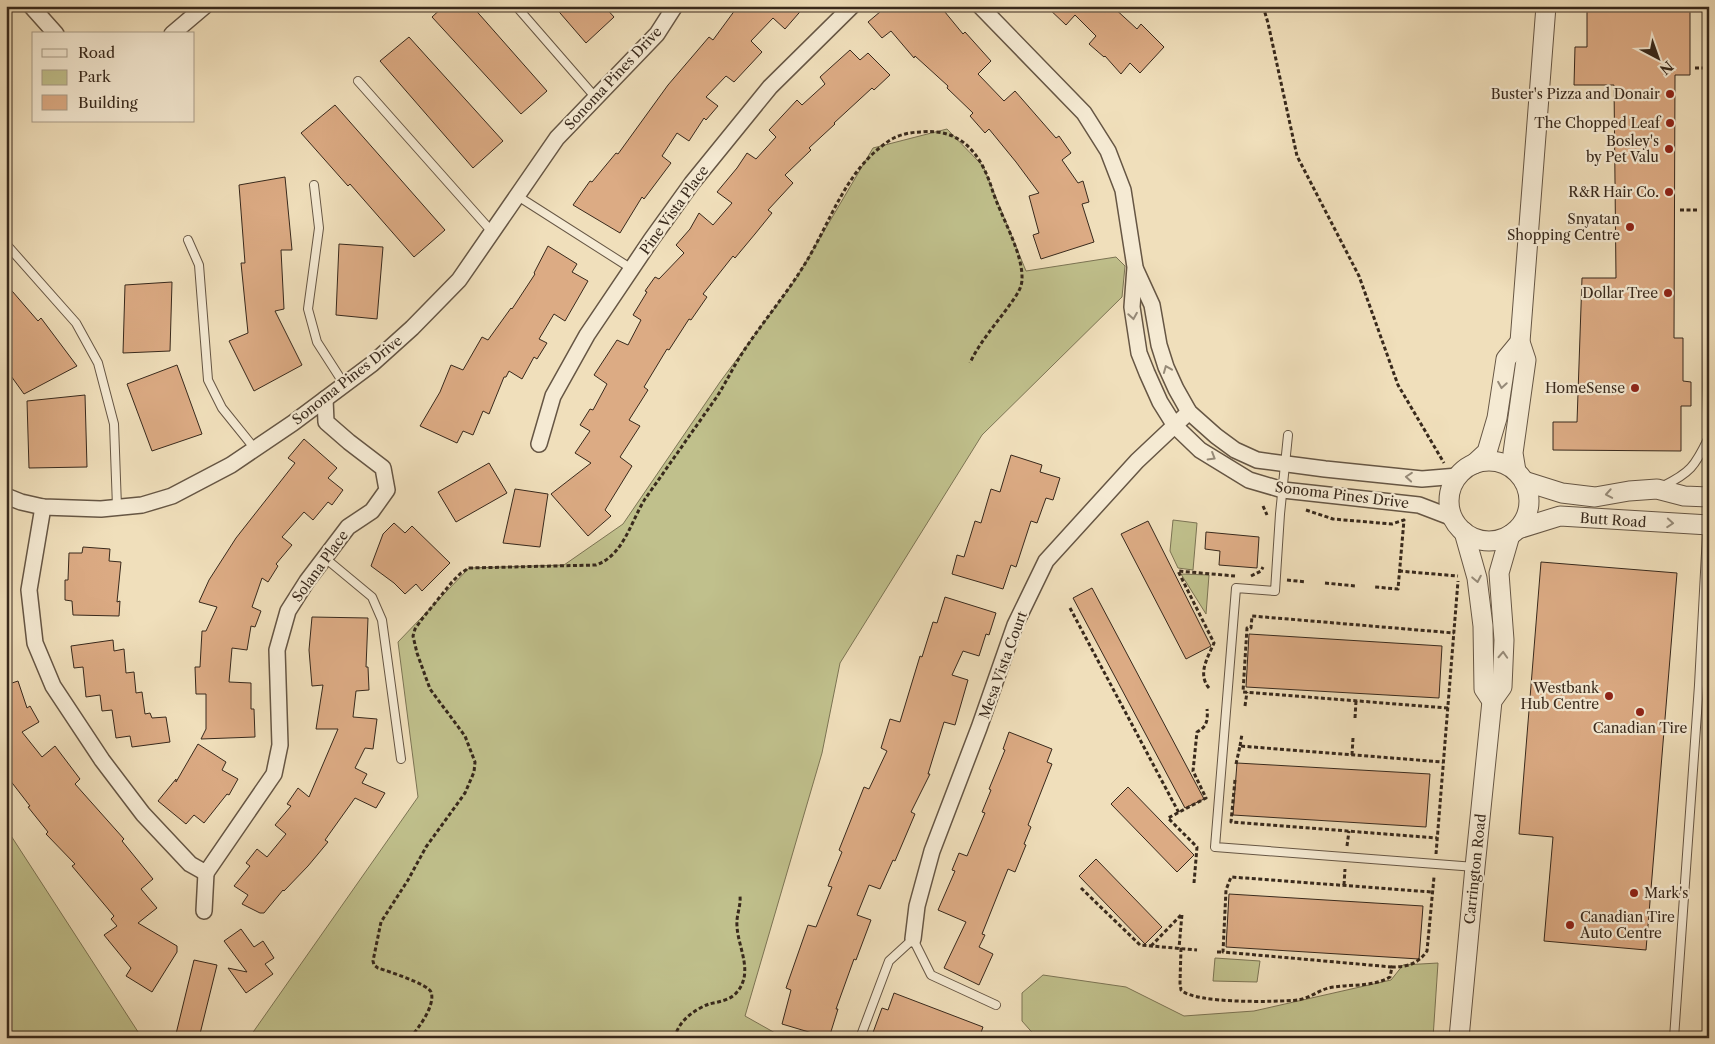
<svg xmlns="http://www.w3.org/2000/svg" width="1715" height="1044" font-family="'Libre Caslon Text',serif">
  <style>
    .green { fill: #c0c08c; stroke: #7c7454 }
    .building { fill: #dcab84; stroke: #38291c }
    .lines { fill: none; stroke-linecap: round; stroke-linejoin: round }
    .service-casing { stroke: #665644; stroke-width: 10 }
    .minor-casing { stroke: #665644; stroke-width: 18 }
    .tertiary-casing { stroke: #665644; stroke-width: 21 }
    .path { stroke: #38291c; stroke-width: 3; stroke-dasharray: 4 2.5; stroke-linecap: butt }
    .service { stroke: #f5ead3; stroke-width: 8 }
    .minor { stroke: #f5ead3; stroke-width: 15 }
    .tertiary { stroke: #f5ead3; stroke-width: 19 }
    .oneway { stroke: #968a78 }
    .poi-dot { fill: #8f2418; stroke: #f5ead3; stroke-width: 2 }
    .labels { text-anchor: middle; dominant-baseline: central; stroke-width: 4.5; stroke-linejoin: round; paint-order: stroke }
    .street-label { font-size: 14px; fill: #38291c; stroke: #f5ead3 }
    .poi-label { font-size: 14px; fill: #38291c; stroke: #f5ead3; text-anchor: end }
  </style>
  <rect width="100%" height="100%" fill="#f0dfbb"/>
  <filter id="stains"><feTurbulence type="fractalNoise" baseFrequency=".004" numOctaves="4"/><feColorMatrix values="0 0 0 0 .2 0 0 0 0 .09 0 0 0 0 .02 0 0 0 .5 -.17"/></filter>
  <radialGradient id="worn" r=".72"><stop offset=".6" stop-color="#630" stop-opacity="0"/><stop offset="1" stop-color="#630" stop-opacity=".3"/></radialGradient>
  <g class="green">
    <polygon points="947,129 983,166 1026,271 1116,257 1125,266 1122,297 982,435 840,663 822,753 745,1016 784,1038 249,1038 418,797 398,642 469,568 564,565 623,524 720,382 794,282 873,148"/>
    <polygon points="1173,520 1197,523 1193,570 1178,568 1170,551"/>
    <polygon points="1181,574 1209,575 1206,614"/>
    <polygon points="6,828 142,1038 6,1038"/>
    <polygon points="1215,958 1260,961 1257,982 1213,981"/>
    <polygon points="1438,963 1433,1038 1345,1038 1340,1036 1297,1033 1285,1038 1037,1038 1022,1021 1022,993 1043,975 1126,987 1184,1016 1254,1011 1391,980 1403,965"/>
  </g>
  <g class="building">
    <polygon points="444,6 472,6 547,91 521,114 432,17"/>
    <polygon points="554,6 604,6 614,17 586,43"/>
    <polygon points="738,6 805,6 785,29 773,18 751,41 762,52 734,82 726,76 706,97 718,106 706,120 704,118 689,141 677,133 662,156 671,163 644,199 642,197 620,233 573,205 590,181 592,182 616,153 618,154 668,85 709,37 713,40"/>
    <polygon points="887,6 940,6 963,34 965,32 991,61 978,74 1004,101 1015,91 1056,138 1059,136 1071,153 1062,160 1078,183 1083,181 1089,202 1082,204 1094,242 1041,259 1033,235 1039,233 1029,196 1039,193 1016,162 989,129 985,133 970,116 973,113 947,88 948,86 915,56 914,58 891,31 882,38 868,22"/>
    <polygon points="1046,6 1112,6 1137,29 1141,24 1164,47 1140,73 1130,63 1121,74 1105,56 1104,57 1089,44 1096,36 1075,15 1066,25"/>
    <polygon points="1587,6 1690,6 1690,75 1675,75 1674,338 1683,338 1683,381 1691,382 1691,406 1681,406 1681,451 1553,450 1553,422 1577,422 1582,278 1616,278 1614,85 1574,85 1575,47 1587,47"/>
    <polygon points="409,37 503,141 473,168 380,61"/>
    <polygon points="850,50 860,60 868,53 890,75 874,90 872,88 834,123 835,124 809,148 811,150 785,175 793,183 768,210 772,213 755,234 735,258 733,256 703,294 707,297 691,320 689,319 669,350 667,349 644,387 648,390 629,420 640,426 620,457 632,466 605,510 611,516 588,536 551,494 591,463 575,453 590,431 580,425 590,409 593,410 607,384 594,375 617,340 628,345 641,320 633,315 647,292 645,291 655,277 659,279 684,253 676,245 690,229 699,213 713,225 732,203 717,192 737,168 747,153 756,159 776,137 769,130 797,100 802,105 825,84 820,77"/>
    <polygon points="335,105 445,230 414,257 350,184 348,186 301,133"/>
    <polygon points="285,177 292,250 281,250 284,309 275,311 302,365 254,391 229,341 248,333 241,263 245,263 239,185"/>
    <polygon points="339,244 383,247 377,319 336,315"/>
    <polygon points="548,246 577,264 572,272 588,281 565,321 554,314 539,339 547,343 537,359 534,357 522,379 509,371 506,377 504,377 489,414 483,411 473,435 463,431 457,443 420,426 440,392 451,365 463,370 482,337 488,340 511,308 512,309 535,274 534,273"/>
    <polygon points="172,282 170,351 123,353 125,285"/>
    <polygon points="6,284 38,321 41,318 77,366 24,394 6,369"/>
    <polygon points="177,365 202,434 152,451 127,384"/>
    <polygon points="85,395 87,467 29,468 27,401"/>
    <polygon points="304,439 337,468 328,478 343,490 332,505 328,502 313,520 304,512 282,537 292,545 276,564 278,566 268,582 262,578 252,607 261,611 255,627 251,626 247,650 232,648 229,682 251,683 251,709 254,709 255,737 201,739 206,729 206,694 196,694 195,667 200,667 202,631 206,631 217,607 199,602 209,580 236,538 295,463 288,458"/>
    <polygon points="1011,455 1042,465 1040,472 1060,478 1053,500 1046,498 1037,523 1031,521 1016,567 1011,565 1003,589 952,574 957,555 964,557 975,521 981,523 991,489 1000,492"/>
    <polygon points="489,463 507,493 456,522 438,492"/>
    <polygon points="515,489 548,494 540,547 503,543"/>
    <polygon points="1148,521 1211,646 1186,659 1121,534"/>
    <polygon points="394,523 405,533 412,526 450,563 422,591 416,584 405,594 394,583 371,566 383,534"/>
    <polygon points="1206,532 1259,537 1257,568 1219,565 1220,551 1205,549"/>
    <polygon points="83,547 110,549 109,561 121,562 117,602 120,601 119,616 73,615 72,601 65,600 65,580 68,580 69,553 82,553"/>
    <polygon points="1541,562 1677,573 1646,950 1544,941 1553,837 1519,834"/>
    <polygon points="1092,588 1204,799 1185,808 1073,598"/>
    <polygon points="945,597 996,613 989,635 986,634 979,656 963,651 952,675 968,680 955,725 944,722 928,774 930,774 911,812 915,814 895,861 893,860 880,889 869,885 857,915 871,920 856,960 854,959 836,1009 838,1009 829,1038 782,1024 791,990 786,988 808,925 816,927 832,887 828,886 842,852 839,850 864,787 869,789 887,751 881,748 890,719 900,722 920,656 922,657 933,622 937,623"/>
    <polygon points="312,617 368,618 366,667 368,667 369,690 356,691 353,717 377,719 373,749 365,748 355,768 367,774 362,783 385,793 376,808 355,798 325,840 328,842 308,866 284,891 283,890 264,913 260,913 242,904 248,895 234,886 250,866 246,863 257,849 267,857 286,834 275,825 291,806 287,804 298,788 309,797 338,729 316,729 323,685 312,686 309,650"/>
    <polygon points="1249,634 1442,646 1439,698 1246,687"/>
    <polygon points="113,640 114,651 124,649 126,673 134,672 136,693 142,692 145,714 150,713 152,718 166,717 170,742 132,747 130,736 116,738 112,710 102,711 100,695 86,697 83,667 74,668 71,646"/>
    <polygon points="18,681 27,708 30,706 39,722 22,732 42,757 55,746 80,779 75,784 124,839 122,841 153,879 141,889 157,908 138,923 177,946 177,952 152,992 126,976 131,968 104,935 117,926 111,919 114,916 72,866 75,864 46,834 48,832 28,807 30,806 6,775 6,685"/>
    <polygon points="1009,732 1052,749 1047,762 1052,764 1028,825 1031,827 1024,844 1026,845 1015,872 1008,869 982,934 985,935 979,947 993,954 979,985 944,968 966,922 938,910 955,871 952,870 959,853 967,856 985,813 982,812 991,790 989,789 1005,750 1003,749"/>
    <polygon points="198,744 226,762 222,770 238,779 229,795 227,794 204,823 194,815 186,824 158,801 176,779 176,782"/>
    <polygon points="1237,763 1430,774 1426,827 1233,815"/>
    <polygon points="1128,787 1194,855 1177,872 1111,804"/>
    <polygon points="1096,859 1162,927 1145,944 1079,876"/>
    <polygon points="1229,894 1423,906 1419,959 1226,947"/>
    <polygon points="241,929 254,947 263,941 274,958 265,964 273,974 246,993 228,968 247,972 224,941"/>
    <polygon points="194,960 217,965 199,1038 175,1038"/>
    <polygon points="894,993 983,1027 979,1038 871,1038 882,1008 888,1010"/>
  </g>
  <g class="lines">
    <g class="service-casing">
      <g id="service">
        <polyline points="516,6 596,98"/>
        <polyline points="358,81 493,233"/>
        <polyline points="1709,130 1707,387 1709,441"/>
        <polyline points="314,185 319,228 308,309 317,342 344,384"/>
        <polyline points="516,195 632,269"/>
        <polyline points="188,240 199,265 208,380 222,408 255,449"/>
        <polyline points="6,244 76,323 98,363 114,424 117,507"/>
        <polyline points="1288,435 1280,514 1275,591 1236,588 1215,847 1475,867"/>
        <path d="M 1663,486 C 1690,473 1695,466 1708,439"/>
        <polyline points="325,558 372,597 382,620 401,759"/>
        <polyline points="860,1038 889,961 913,939 931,975 996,1005"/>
        <polyline points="1674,1038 1699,685 1709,497"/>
      </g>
    </g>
    <g class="minor-casing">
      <g id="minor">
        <polyline points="31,6 56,34"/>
        <polyline points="980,6 1084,113 1108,151 1123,190 1135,267 1132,307 1139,353 1147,373 1160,402 1175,426 1200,450 1249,480 1283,490 1419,505 1453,518"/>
        <polyline points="172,34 205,6"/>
        <polyline points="1136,270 1152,305 1159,345 1166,367 1176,389 1189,412 1216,436 1235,450 1257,460 1325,469 1422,479 1458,476"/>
        <polyline points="539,444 553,396 587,335 651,240 692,183 770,87 852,6"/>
        <polyline points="6,496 21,502 43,507 101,509 142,505 172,496 231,465 293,423 372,364 412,328 459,280 557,138 657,34 675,6"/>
        <polyline points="43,507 29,590 35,643 53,686 102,760 143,814 190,864 206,873 274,774 280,745 277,650 288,611 307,581 348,527 372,511 387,490 383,468 349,442 326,422 325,399"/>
        <polyline points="204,911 206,873"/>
        <polyline points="913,939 917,906 932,851 979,728 1015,625 1046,561 1137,461 1189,412"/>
      </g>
    </g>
    <g class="tertiary-casing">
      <g id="tertiary">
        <circle cx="1489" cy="501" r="40"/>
        <polyline points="1474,464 1487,452 1497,418 1506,359 1520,342"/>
        <polyline points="1516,471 1513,453 1526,360 1520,342 1546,6"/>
        <polyline points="1524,481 1562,493 1595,497 1629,491 1657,489 1684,496 1709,497"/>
        <polyline points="1518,529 1560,516 1709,525"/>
        <polyline points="1464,532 1477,578 1483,626 1484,689 1492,701"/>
        <polyline points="1459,1038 1475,867 1492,701 1502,687 1504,640 1499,573 1510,535"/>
      </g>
    </g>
    <g class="path">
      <polyline points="1263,6 1268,23 1297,156 1359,276 1398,385 1444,463"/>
      <polyline points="1695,68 1709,68"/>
      <polyline points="1680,210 1698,210"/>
      <polyline points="1263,506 1267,515"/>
      <polyline points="1306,510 1333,519 1392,524 1404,520 1398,589 1375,587"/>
      <polyline points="1399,571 1458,576"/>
      <polyline points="1251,576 1261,571 1263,567"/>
      <polyline points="1287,580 1306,582"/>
      <polyline points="1325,583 1356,586"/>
      <polyline points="1070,608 1179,813"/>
      <path d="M 1209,688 C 1197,674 1208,657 1214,643 L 1178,571 L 1235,576"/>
      <polyline points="1245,706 1247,692"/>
      <polyline points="1448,708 1243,692 1247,628 1251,628 1252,616 1454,633"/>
      <polyline points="1355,718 1356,701"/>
      <polyline points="1240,746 1242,734"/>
      <polyline points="1352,755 1353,738"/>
      <polyline points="1236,764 1240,746 1443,762"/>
      <polyline points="1235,780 1231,822 1437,838"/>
      <polyline points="1347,846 1349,831"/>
      <polyline points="1436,854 1458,581"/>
      <path d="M 1194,883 L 1197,847 L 1168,818 L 1206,798 L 1193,771 L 1197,732 C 1207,727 1208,720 1207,709"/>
      <polyline points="1344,885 1345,869"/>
      <polyline points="1081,888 1140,945 1197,950"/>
      <polyline points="1151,946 1182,914 1179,948"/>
      <path d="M 1181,948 L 1180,983 L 1181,990 C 1195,1004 1277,1002 1298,1000 C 1311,998 1321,988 1334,987 C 1353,984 1373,987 1390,977 L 1392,967 C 1407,967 1418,964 1427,951 L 1434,877"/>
      <polyline points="1217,952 1223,952"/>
      <polyline points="1392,967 1223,952 1226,890 1231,877 1432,892"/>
      <path d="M 410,1038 C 418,1029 436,1005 431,992 C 428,984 387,971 378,968 L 374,965 L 373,961 L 381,922 L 408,880 L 426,847 L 465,793 L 474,772 L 475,762 L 465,736 L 430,689 L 417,653 L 413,636 L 415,629 L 422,619 L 452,582 L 461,573 L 469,568 L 596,565 C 624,555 631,521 645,499 C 669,465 692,432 716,398 C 726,383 733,367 743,352 C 762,323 785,296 803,267 C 831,223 845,168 892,139 C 901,134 912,132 922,132 C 961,128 981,154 992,189 C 1000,215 1023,252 1022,279 C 1022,288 1016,296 1011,303 C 997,323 980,341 970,363"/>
      <path d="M 675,1038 C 677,1022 695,1009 709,1004 C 718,1002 731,1000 737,992 C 754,972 738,948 737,926 C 736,916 741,906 740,896"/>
    </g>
    <use href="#service" class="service"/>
    <use href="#minor" class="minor"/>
    <use href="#tertiary" class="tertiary"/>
  </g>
  <defs><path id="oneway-chevron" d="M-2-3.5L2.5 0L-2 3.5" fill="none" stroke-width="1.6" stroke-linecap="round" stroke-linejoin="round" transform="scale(1.25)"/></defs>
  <g class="oneway">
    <use href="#oneway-chevron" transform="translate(1133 316) rotate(81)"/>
    <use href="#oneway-chevron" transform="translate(1167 369) rotate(-112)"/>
    <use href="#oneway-chevron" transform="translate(1502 385) rotate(99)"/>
    <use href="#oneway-chevron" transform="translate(1212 457) rotate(31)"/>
    <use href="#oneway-chevron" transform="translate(1409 477) rotate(-175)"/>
    <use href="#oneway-chevron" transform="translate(1609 494) rotate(170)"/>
    <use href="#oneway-chevron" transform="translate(1670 523) rotate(4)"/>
    <use href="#oneway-chevron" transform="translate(1477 579) rotate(79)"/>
    <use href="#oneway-chevron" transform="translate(1503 655) rotate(-87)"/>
  </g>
  <g class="poi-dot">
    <circle cx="1670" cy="94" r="5"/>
    <circle cx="1670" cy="123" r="5"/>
    <circle cx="1669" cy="149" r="5"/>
    <circle cx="1669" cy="192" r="5"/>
    <circle cx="1630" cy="227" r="5"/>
    <circle cx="1668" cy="293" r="5"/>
    <circle cx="1635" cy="388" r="5"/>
    <circle cx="1609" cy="696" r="5"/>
    <circle cx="1640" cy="712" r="5"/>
    <circle cx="1634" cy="893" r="5"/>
    <circle cx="1570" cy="925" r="5"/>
  </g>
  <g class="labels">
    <g class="street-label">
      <text transform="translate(613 78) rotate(-47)">Sonoma Pines Drive</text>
      <text transform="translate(674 210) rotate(-54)">Pine Vista Place</text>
      <text transform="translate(347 380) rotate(-38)">Sonoma Pines Drive</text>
      <text transform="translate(1342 495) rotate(7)">Sonoma Pines Drive</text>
      <text transform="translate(1613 520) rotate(4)">Butt Road</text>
      <text transform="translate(320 566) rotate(-54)">Solana Place</text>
      <text transform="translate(1003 665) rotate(-70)">Mesa Vista Court</text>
      <text transform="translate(1475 869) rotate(-84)">Carrington Road</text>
    </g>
    <g class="poi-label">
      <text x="1660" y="94">Buster's Pizza and Donair</text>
      <text x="1660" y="123">The Chopped Leaf</text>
      <text x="1659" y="141">Bosley's<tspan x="1659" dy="16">by Pet Valu</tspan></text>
      <text x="1659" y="192">R&amp;R Hair Co.</text>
      <text x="1620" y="219">Snyatan<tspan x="1620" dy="16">Shopping Centre</tspan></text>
      <text x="1658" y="293">Dollar Tree</text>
      <text x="1625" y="388">HomeSense</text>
      <text x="1599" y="688">Westbank<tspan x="1599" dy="16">Hub Centre</tspan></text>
      <text x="1640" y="728" text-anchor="middle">Canadian Tire</text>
      <text x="1644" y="893" text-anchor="start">Mark's</text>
      <text x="1580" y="917" text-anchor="start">Canadian Tire<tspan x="1580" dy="16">Auto Centre</tspan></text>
    </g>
  </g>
  <rect width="1715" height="1044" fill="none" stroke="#f0dfbb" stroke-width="25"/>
  <rect x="8" y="8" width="1700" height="1029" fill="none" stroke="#38291c" stroke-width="2.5"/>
  <rect x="12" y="12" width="1690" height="1019" fill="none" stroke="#38291c"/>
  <rect x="32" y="32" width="162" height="90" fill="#f5ead3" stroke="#a99d8a"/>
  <rect x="42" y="49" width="25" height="8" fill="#f5ead3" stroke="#a99d8a"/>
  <text x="78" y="58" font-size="15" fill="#38291c">Road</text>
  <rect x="42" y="70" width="25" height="15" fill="#c0c08c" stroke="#a99d8a"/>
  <text x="78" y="82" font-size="15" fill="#38291c">Park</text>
  <rect x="42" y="95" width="25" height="15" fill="#dcab84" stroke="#a99d8a"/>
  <text x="78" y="108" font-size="15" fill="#38291c">Building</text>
  <g transform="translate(1658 58) rotate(139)" stroke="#f5ead3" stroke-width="4" paint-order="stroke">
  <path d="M0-4L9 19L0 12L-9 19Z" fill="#38291c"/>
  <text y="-8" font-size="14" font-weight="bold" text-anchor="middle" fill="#38291c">N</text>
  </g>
  <rect width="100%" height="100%" filter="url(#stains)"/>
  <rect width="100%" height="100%" fill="url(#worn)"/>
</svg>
